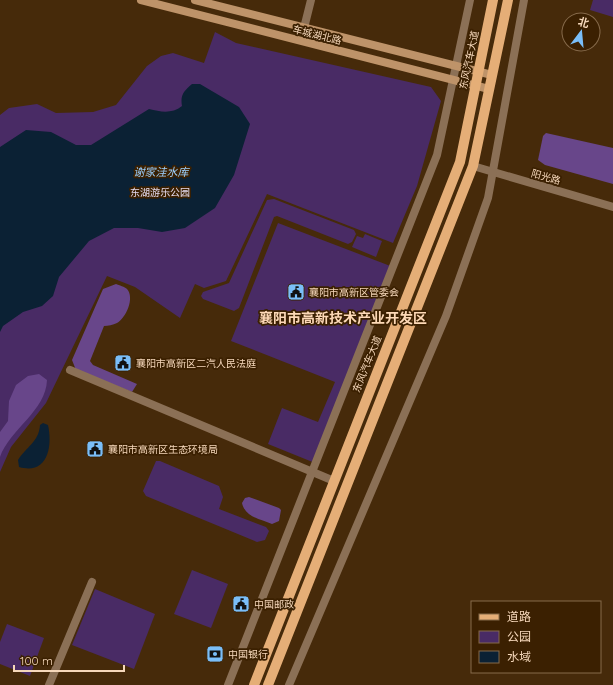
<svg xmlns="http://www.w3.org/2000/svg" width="613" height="685" font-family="Quicksand,'Noto Sans SC',sans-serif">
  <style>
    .green { fill: #492b65 }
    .forest { fill: #68468a }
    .water { fill: #0b2134 }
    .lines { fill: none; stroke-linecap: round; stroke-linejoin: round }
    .minor { stroke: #8b7056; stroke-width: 8 }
    .tertiary { stroke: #8b7056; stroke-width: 8 }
    .secondary { stroke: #be9369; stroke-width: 8 }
    .primary { stroke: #e5ae77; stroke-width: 10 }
    .labels { text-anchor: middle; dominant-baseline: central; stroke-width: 3.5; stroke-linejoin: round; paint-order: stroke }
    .street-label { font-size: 10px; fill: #f6d8bb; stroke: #3b2001 }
    .park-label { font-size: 10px; fill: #e5dcf1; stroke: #3b2001 }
    .poi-label { font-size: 10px; fill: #f6d8bb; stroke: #3b2001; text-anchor: start }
    .water-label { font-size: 11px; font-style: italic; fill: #9bd0ff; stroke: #3b2001 }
    .district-label { font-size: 14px; font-weight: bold; fill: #fdd9b7; stroke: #3b2001 }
  </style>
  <rect width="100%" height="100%" fill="#462a0a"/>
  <g class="green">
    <polygon points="593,0 613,0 613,17 590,10"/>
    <polygon points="215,32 236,43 431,87 441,101 417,186 393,243 267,194 226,281 204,288 195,284 180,318 135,287 107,276 46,403 11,447 0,472 0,115 9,108 37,104 56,113 93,112 116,105 147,66 161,56 173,53 204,63"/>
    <polygon points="274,199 354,230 356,234 352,242 348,244 277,216 274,217 239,308 234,311 203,299 201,296 203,292 229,283 267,200"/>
    <polygon points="278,223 393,267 315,463 268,444 282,408 318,422 335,382 231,341"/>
    <polygon points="365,234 382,241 376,257 352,247 357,236 363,238"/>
    <polygon points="156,461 160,461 219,486 223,497 219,509 266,527 269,531 265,540 257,542 146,496 143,491"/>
    <polygon points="192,570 228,584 211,628 174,614"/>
    <polygon points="95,589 155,614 134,669 72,645"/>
    <polygon points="7,624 44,638 30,676 0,664 0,642"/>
  </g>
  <g class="forest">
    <polygon points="546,133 613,148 613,184 545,165 538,160 543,136"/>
    <path d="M 116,284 C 119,285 125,287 127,289 C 135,298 126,318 117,323 C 113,325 108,326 104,326 L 90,361 L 93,365 L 137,384 L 132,392 L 76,370 L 72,360 L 103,289 Z"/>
    <path d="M 39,374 L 47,380 C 46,411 10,429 0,457 L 0,432 L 8,421 L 9,401 L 16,385 L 28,376 Z"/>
    <path d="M 249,497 L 279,508 L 281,510 L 279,521 L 272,524 C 260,519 245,517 242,503 L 245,498 Z"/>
  </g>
  <g class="water">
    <path d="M 192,84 L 200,84 L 239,107 L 250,124 L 234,175 L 215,208 L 185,228 L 162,232 L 138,228 L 114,228 L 89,241 L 59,277 L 53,296 L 42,306 L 23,312 L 3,326 L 0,332 L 0,147 L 26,130 L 51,132 L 76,145 L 91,145 L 149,109 C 161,112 172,114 182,106 C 180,95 184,91 192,84 Z"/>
    <path d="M 43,423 L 48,425 C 53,448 47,475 19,467 L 18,460 C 26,447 39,442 40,425 Z"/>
  </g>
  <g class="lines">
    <g class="minor">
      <polyline points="304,28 311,0"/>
      <polyline points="473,166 613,207"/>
      <polyline points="70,370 334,481"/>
      <polyline points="49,685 92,582"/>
    </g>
    <g class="tertiary">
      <polyline points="228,685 437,155 470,0"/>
      <polyline points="289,685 446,316 488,198 524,0"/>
    </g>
    <g class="secondary">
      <polyline points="141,0 489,89"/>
      <polyline points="195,0 492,75"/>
    </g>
    <g class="primary">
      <polyline points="254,685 460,162 493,0"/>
      <polyline points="268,685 473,166 508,0"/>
    </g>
  </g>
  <defs>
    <g id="civic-square" transform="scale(0.9)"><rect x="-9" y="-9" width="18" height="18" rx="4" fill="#7abef8" stroke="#3b2001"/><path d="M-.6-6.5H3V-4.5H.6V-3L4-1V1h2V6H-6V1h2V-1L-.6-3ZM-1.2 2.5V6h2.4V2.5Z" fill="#111"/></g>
    <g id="bank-square" transform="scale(0.9)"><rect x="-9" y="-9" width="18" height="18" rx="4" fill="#7abef8" stroke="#3b2001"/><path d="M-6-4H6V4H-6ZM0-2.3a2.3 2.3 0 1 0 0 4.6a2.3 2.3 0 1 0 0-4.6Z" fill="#111"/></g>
  </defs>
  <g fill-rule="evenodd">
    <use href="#civic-square" x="296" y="292"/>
    <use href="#civic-square" x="123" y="363"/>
    <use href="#civic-square" x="95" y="449"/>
    <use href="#civic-square" x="241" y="604"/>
    <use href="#bank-square" x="215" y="654"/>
  </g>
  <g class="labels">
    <g class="street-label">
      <text transform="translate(317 35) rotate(14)">车城湖北路</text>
      <text transform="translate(469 60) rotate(-78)">东风汽车大道</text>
      <text transform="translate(546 177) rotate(16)">阳光路</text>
      <text transform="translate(367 364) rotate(-68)">东风汽车大道</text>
    </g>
    <g class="park-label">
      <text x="160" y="192">东湖游乐公园</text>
    </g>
    <g class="poi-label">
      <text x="309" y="292">襄阳市高新区管委会</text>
      <text x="136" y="363">襄阳市高新区二汽人民法庭</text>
      <text x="108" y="449">襄阳市高新区生态环境局</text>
      <text x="254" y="604">中国邮政</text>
      <text x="228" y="654">中国银行</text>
    </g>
    <g class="water-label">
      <text x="161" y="172">谢家洼水库</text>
    </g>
    <g class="district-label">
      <text x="343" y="318">襄阳市高新技术产业开发区</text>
    </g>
  </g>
  <rect x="471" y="601" width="130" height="72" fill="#3b2001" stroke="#866a4b"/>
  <rect x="479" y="614" width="20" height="6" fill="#e5ae77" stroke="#866a4b"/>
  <text x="507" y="621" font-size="12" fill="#f6d8bb">道路</text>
  <rect x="479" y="631" width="20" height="12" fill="#492b65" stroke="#866a4b"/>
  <text x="507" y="641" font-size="12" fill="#f6d8bb">公园</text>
  <rect x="479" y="651" width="20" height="12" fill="#0b2134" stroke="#866a4b"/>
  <text x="507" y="661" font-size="12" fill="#f6d8bb">水域</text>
  <g transform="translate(581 32) rotate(16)"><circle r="19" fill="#3b2001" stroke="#866a4b"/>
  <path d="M0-3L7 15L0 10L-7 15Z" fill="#7abef8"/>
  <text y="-6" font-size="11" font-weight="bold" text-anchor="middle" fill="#f6d8bb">北</text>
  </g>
  <path d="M14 665v6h110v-6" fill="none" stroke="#f6d8bb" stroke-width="2"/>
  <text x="20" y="665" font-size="12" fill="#f6d8bb" stroke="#3b2001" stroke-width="3" paint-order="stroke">100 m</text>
</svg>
